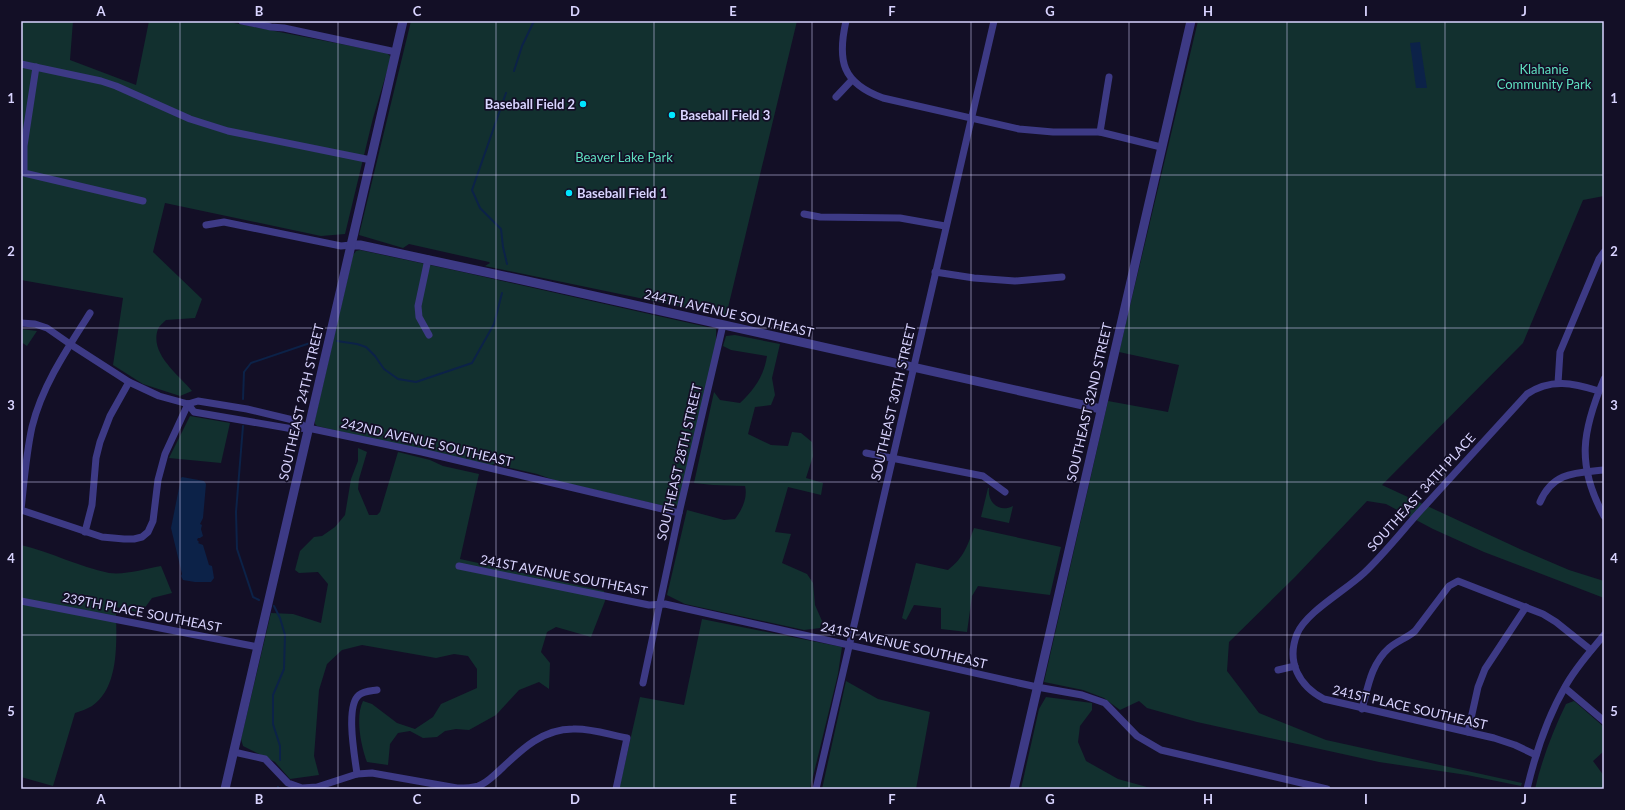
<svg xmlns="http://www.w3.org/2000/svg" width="1625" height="810" font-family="Lato,sans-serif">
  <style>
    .green { fill: #12302f }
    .water { fill: #0c2248 }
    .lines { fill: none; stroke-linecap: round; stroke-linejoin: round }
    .stream { stroke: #0c2248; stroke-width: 2 }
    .minor { stroke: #3d3a85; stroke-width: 7 }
    .tertiary { stroke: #3d3a85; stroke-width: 9 }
    .grid { fill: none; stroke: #d9d4ff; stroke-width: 1; stroke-opacity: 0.55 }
    .poi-dot { fill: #00e5ff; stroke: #130f26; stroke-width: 1.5 }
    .labels { text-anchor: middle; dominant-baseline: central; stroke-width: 3.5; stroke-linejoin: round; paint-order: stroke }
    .park-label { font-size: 13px; fill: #5fe0c0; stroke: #130f26 }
    .poi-label { font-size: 13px; font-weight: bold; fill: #d9d4ff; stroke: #130f26; text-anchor: start }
    .street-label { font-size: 13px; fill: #d9d4ff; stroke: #130f26 }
    .neatline { fill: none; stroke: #d9d4ff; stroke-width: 1.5 }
    .grid-label { font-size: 13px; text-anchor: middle; font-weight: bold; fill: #d9d4ff }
  </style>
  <rect width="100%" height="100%" fill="#130f26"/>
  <g class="green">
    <path d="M 21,21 L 73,21 L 70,60 L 136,85 L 149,21 L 224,21 L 387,53 L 390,56 L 390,61 L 373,118 L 345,234 L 321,236 L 165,203 L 153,252 L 202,299 L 195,318 L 166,320 C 163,323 159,326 158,329 C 149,354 179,375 192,391 L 180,396 L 143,384 L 113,365 L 123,298 L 21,280 Z"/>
    <polygon points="411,21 797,21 726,316 485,266 490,263 489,262 409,244 403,248 359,235"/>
    <polygon points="1198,21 1604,21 1604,196 1583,200 1523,343 1382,485 1522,550 1569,570 1604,581 1604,598 1484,552 1433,529 1386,504 1367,501 1295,577 1229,642 1227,671 1259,713 1326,740 1522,783 1521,786 1467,775 1379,762 1197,722 1147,708 1139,701 1120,710 1104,698 1083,690 1044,682 1108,401 1168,412 1179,365 1119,352"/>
    <polygon points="360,250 458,271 716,329 716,343 679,504 673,508 557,481 537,474 494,464 489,466 317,426 315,424 315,419 353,255 356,251"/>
    <polygon points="21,329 37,331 27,346 21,342"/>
    <path d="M 735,335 L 780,344 L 772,378 L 775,395 L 771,405 L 755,407 L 748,434 L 771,445 L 788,446 L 792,432 L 801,433 L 812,442 L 813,456 L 806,478 L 823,483 L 821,495 L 788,487 L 775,532 L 791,534 L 782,563 L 807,574 L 813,583 L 815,605 L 822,621 L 820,628 L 804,630 L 685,604 L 667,595 L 687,510 L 724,520 L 735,519 C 742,510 748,497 745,486 L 713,485 L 694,483 L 714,392 L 720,400 L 740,403 C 754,390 764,376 767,356 L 731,350 L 723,346 L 726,336 Z"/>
    <polygon points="190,416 230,423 221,463 169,458"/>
    <path d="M 358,448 L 367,452 L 359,479 L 358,489 L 369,515 L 377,515 L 380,512 L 398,452 L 430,460 L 443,466 L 479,474 L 460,559 L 604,591 L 605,601 L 591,637 L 556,627 L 547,632 L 541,652 L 550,663 L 549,689 L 539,682 L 519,690 L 496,715 L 469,730 L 456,729 L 445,731 L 437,737 L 423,738 L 410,731 L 398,733 L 390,744 L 388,765 L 367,762 C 361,746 355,717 363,701 L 372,704 L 397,723 L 415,729 L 433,717 L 441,704 L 477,688 L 477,669 L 468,656 L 454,654 L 436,658 L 362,645 L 342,650 L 327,664 L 319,690 L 314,756 L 319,775 L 290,779 L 275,762 L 243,746 L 241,739 L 271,613 L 293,614 L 321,623 L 328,584 L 318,572 L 299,573 L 295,570 L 300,551 L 314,537 L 322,536 L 335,527 L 345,515 L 351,479 L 358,461 Z"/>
    <path d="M 988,488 L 989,488 C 987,503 1000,513 1013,506 L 1009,523 L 981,517 Z"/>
    <path d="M 974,528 L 1061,547 L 1050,595 L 978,586 L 972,596 L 967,632 L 941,629 L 941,608 L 914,605 L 906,620 L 902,618 L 916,563 L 948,570 C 964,557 967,547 974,528 Z"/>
    <path d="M 21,545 C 51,552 79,567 109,573 C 126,575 144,569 161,566 L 172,593 L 152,598 L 141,613 L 116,607 C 116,637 121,686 92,706 C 87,709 81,711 75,713 L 53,786 L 21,777 Z"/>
    <polygon points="702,619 842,647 838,674 810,789 619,789 640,697 684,705"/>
    <polygon points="846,681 878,699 930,712 916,789 822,789"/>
    <polygon points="1046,697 1092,703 1092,710 1080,726 1078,742 1086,761 1118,779 1154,789 1021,789 1039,709"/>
    <path d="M 1574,701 L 1604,727 L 1604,751 L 1593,761 L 1604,776 L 1604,789 L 1535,789 C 1542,759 1553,731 1566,704 Z"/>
  </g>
  <g class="water">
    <polygon points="1420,42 1427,88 1416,88 1410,43"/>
    <polygon points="182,477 204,481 206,484 203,518 200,524 202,525 201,529 203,536 200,538 198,538 197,540 199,542 198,543 203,545 209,565 212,566 214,578 211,582 195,582 183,580 181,576 182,574 171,528 181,478"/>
  </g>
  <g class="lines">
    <g class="stream">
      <polyline points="514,71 522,46 534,21"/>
      <polyline points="506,93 472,190 480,208 501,229 503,247 507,264"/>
      <polyline points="337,341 357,344 366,347 375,356 384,369 398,379 416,382 472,363 494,324 502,293"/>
      <polyline points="243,399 244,372 251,363 316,341"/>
      <polyline points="243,426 236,512 237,549 253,597 259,600"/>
      <polyline points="274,606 280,618 285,635 284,669 273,695 273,724 280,746 280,760"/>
      <polyline points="278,787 279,789"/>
    </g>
    <g class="minor">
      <polyline points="242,21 271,27 284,28 396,52"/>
      <path d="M 846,21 C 837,61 842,83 883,98 L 1019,129 L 1053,132 L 1100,132 L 1161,147"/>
      <polyline points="21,64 101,81 116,86 190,119 228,131 371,160"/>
      <polyline points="36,67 24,146 24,173 143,201"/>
      <polyline points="836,97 852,80"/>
      <polyline points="1100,132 1109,77"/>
      <polyline points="804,214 820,217 900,218 945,226"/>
      <polyline points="206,225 224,222 341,246 351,245"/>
      <polyline points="428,259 418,306 419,317 429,335"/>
      <polyline points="935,272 974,278 1015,281 1062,277"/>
      <path d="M 90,313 C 67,349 42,386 32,427 C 26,454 24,483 21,510 L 102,537 L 124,539 L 134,539 L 142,537 L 148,532 L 153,521 L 158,480 L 165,454 L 188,404"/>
      <polyline points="21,323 35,324 47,328 70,344 129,382 159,396 188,404 198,401 247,409 293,420 308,428"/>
      <path d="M 1604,379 C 1582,431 1576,465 1604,516"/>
      <polyline points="1558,383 1560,352 1599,259 1604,252"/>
      <polyline points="188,404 194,412 293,429 308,428 422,452 679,513"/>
      <polyline points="866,453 983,476 1005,492"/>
      <path d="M 1540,502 C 1553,472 1575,473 1604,470"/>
      <polyline points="85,532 92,505 96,458 100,442 110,416 129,382"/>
      <polyline points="459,566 649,605 665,604 1037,687 1082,695 1105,703 1137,736 1161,750 1327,789"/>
      <polyline points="21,601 258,647"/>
      <polyline points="1278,670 1295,666"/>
      <polyline points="643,683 679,513 723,325"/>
      <polyline points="1565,688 1604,721"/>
      <path d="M 1362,709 C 1368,687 1371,664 1389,648 C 1397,641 1407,638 1415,631 L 1449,586 L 1458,581 L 1543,614 L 1556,622 L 1591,650"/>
      <polyline points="1468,732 1478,687 1485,669 1526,607"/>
      <path d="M 234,752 L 265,759 L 288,783 L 302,788 L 317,787 L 357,774 L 372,773 L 457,788 C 464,788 471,788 478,786 C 487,783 493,776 500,770 C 521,750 542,729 573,729 C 591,728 610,735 627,738 L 616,789"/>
      <path d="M 1536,755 L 1515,745 L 1494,738 L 1324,699 C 1299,686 1286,662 1297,634 C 1306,612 1345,591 1364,573 C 1384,554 1402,531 1421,510 C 1456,472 1491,433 1527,394 C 1551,378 1573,383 1599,391"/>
      <path d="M 357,774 C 355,758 345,706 359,695 C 364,691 371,691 377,690"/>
      <polyline points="816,789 994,21"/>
      <path d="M 1527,789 C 1535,755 1547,718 1565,687 C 1575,668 1590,652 1604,635"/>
    </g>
    <g class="tertiary">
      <polyline points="351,245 360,245 527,281 1101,409"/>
      <polyline points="225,789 403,21"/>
      <polyline points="1014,789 1191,21"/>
    </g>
  </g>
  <path class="grid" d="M 180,21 L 180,789M 338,21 L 338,789M 496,21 L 496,789M 654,21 L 654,789M 812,21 L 812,789M 971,21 L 971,789M 1129,21 L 1129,789M 1287,21 L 1287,789M 1445,21 L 1445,789M 21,175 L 1604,175M 21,328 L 1604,328M 21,482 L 1604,482M 21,635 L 1604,635"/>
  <g class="poi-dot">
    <circle cx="583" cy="104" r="4"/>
    <circle cx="672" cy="115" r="4"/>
    <circle cx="569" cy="193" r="4"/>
  </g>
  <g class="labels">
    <g class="park-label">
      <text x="1544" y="69">Klahanie<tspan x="1544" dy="15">Community Park</tspan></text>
      <text x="624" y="157">Beaver Lake Park</text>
    </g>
    <g class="poi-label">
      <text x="575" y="104" text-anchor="end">Baseball Field 2</text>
      <text x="680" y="115">Baseball Field 3</text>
      <text x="577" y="193">Baseball Field 1</text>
    </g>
    <g class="street-label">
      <text transform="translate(729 313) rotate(13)">244TH AVENUE SOUTHEAST</text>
      <text transform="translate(301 402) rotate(-77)">SOUTHEAST 24TH STREET</text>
      <text transform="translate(893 402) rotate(-77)">SOUTHEAST 30TH STREET</text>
      <text transform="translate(1089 402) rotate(-77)">SOUTHEAST 32ND STREET</text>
      <text transform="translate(427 442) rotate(13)">242ND AVENUE SOUTHEAST</text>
      <text transform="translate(679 462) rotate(-77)">SOUTHEAST 28TH STREET</text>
      <text transform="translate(1421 492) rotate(-48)">SOUTHEAST 34TH PLACE</text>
      <text transform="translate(564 575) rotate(11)">241ST AVENUE SOUTHEAST</text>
      <text transform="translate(142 612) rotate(11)">239TH PLACE SOUTHEAST</text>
      <text transform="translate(904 645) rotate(13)">241ST AVENUE SOUTHEAST</text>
      <text transform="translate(1410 707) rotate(13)">241ST PLACE SOUTHEAST</text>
    </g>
  </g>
  <rect width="1625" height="810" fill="none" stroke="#130f26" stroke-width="44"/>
  <rect x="22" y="22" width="1581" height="766" class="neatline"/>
  <g class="grid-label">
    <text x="101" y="16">A</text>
    <text x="259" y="16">B</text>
    <text x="417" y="16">C</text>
    <text x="575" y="16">D</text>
    <text x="733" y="16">E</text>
    <text x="892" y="16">F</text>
    <text x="1050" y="16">G</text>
    <text x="1208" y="16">H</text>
    <text x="1366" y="16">I</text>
    <text x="1524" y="16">J</text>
    <text x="11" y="103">1</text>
    <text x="1614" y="103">1</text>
    <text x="11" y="256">2</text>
    <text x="1614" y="256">2</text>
    <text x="11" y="410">3</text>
    <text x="1614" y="410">3</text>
    <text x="11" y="563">4</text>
    <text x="1614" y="563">4</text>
    <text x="11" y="716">5</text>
    <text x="1614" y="716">5</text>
    <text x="101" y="804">A</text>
    <text x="259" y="804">B</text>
    <text x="417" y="804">C</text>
    <text x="575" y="804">D</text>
    <text x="733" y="804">E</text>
    <text x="892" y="804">F</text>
    <text x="1050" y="804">G</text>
    <text x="1208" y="804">H</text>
    <text x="1366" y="804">I</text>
    <text x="1524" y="804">J</text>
  </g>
</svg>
